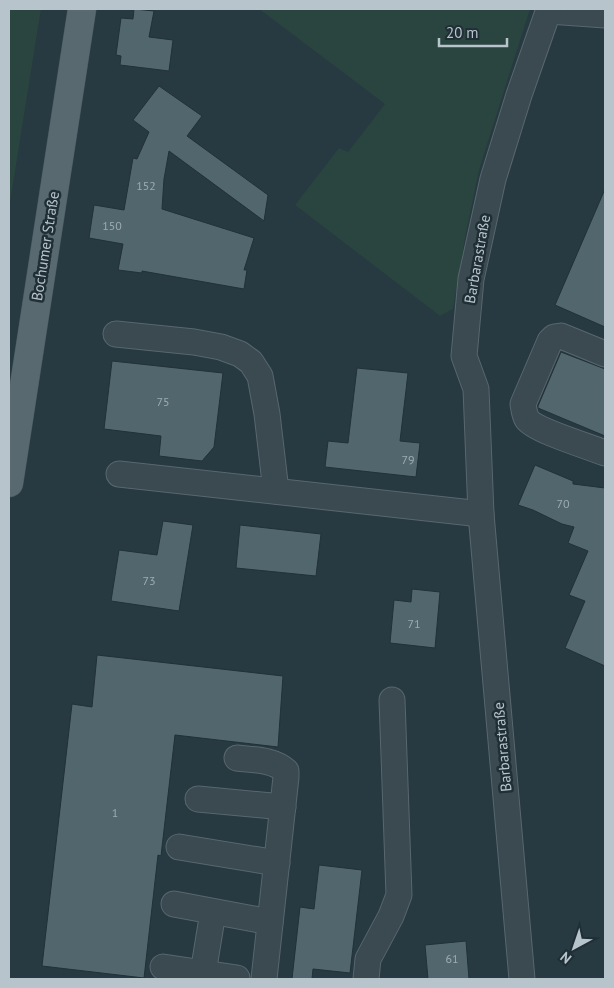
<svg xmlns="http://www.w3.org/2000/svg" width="614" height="988" font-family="'PT Sans',sans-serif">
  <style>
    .green { fill: #2a443f }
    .building { fill: #52666d; stroke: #223138 }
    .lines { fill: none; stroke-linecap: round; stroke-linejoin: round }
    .minor-casing { stroke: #59676e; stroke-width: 27 }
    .major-casing { stroke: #48565d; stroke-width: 29 }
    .minor { stroke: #3b4a51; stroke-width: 25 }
    .major { stroke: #596970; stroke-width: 28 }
    .labels { text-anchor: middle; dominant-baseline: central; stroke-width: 5; stroke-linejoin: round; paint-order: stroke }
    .number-label { font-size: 12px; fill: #9eacb4 }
    .street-label { font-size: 15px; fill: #b8c4cb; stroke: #202f36 }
  </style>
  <rect width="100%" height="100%" fill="#273941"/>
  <g class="green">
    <polygon points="9,9 41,9 9,209"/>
    <polygon points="259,9 530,9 479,170 465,238 453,309 440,316 295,205 339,148 348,152 385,104"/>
  </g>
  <g class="building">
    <polygon points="134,9 154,11 149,37 173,40 169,71 120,65 121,56 116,55 121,18 133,19"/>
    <polygon points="159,86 202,116 187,136 268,195 264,221 169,151 164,179 162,209 254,238 244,270 247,270 244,289 142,271 142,273 118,270 123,244 89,238 94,205 124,210 133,158 137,159 149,132 133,120"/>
    <polygon points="605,189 605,327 555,305"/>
    <polygon points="561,352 605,369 605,436 538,408 538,406"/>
    <polygon points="112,361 223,373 214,447 202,461 159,456 161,436 104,429"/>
    <polygon points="357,368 408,373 400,441 420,443 416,477 325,467 328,441 348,443"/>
    <polygon points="535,465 573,481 573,484 605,488 605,666 565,648 585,601 569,595 588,551 568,543 574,527 562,524 533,510 518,505"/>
    <polygon points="163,521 193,525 179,611 111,601 119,550 157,555"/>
    <polygon points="240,525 321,534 316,576 236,568"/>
    <polygon points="412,589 440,592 435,648 390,643 394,600 411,602"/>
    <polygon points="97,655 283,676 278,747 175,735 161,856 158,855 144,978 42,966 72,704 92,707"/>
    <polygon points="319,865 362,870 350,973 313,969 312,979 292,979 300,907 314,909"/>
    <polygon points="466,941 469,979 428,979 425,945"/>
  </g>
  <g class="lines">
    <g class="minor-casing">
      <g id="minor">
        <polyline points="549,11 605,15"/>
        <polyline points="116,334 194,342 221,347 240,354 251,362 260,376 267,414 276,491"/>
        <path d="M 605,354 L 561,336 L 554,337 L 550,341 L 523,404 C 524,409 524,414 527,419 C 534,430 590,447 605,453"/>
        <polyline points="119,474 481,514"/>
        <path d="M 237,758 C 253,760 273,759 286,771 L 286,777 L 264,979"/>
        <polyline points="198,799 283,807"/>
        <polyline points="179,847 277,863"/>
        <polyline points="174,904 270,922"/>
        <polyline points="163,967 237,978"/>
        <polyline points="203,973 213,912"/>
        <polyline points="366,979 368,959 391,916 399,895 392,700"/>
        <polyline points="522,979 481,514 476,389 464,356 471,279 493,179 519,95 549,9"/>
      </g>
    </g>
    <g class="major-casing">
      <polyline id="major" points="9,483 82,9"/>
    </g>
    <use href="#minor" class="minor"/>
    <use href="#major" class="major"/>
  </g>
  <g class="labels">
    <g class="number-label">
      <text x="146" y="185">152</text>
      <text x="112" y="225">150</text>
      <text x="163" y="401">75</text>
      <text x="408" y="459">79</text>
      <text x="563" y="503">70</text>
      <text x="149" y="580">73</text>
      <text x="414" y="623">71</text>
      <text x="115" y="812">1</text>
      <text x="452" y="958">61</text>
    </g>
    <g class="street-label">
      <text transform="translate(45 246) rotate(-81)">Bochumer Straße</text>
      <text transform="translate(477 259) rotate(-80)">Barbarastraße</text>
      <text transform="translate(502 747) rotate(-95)">Barbarastraße</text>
    </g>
  </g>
  <rect width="614" height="988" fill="none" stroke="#b8c4cb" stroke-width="20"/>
  <g transform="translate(574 948) rotate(220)" stroke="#202f36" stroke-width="4" paint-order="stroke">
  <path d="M0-4L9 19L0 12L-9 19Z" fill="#b8c4cb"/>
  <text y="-8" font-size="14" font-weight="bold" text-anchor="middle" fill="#b8c4cb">N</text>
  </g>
  <path d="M439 38v8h68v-8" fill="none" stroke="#b8c4cb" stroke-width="2.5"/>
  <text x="446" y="38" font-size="15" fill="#b8c4cb" stroke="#202f36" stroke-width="4" paint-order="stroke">20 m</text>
</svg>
